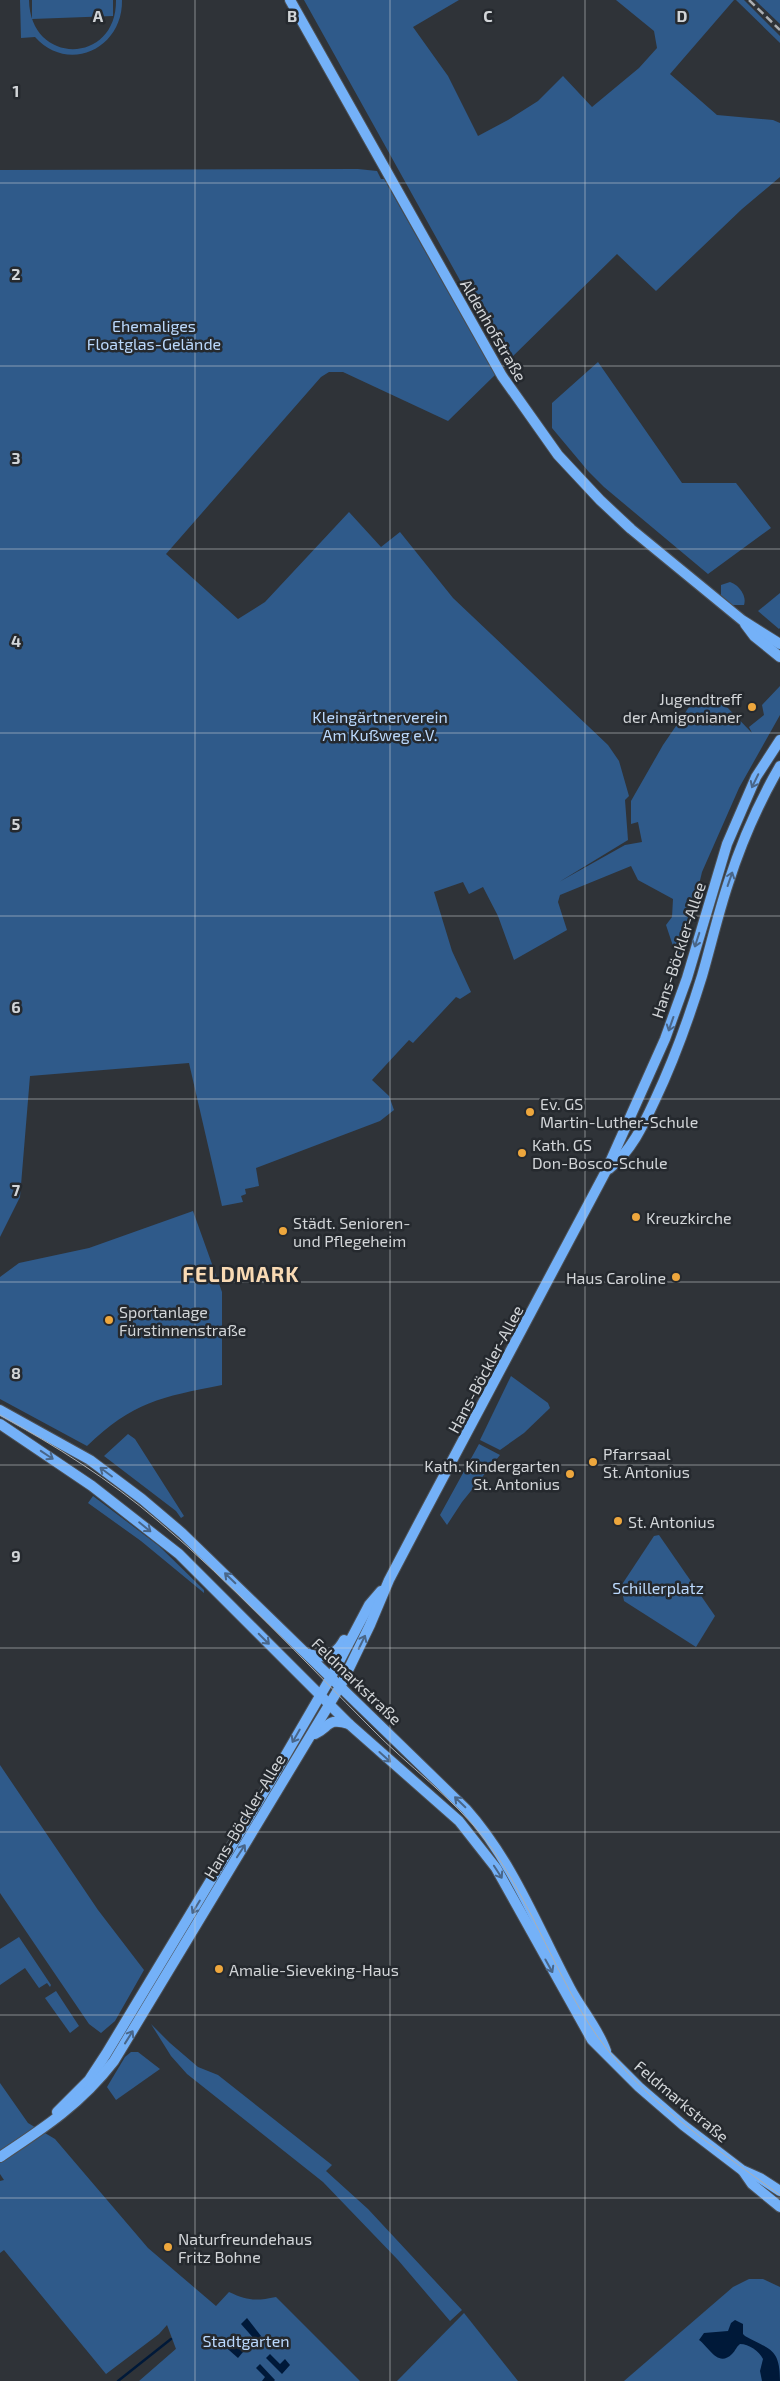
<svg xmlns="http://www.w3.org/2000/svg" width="780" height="2381" font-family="'Exo 2',sans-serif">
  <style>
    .green { fill: #2f5a8a }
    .water { fill: #001939 }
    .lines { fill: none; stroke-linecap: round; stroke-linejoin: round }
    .stream { stroke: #001939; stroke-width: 2.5 }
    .secondary-casing { stroke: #4c5055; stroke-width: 12 }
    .secondary { stroke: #74b1f8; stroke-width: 10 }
    .tram { stroke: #acafb2; stroke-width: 1 }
    .rail { stroke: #acafb2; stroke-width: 2.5; stroke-dasharray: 8 4; stroke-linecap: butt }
    .oneway { stroke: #496689 }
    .grid { fill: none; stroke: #d2d5d8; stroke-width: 1; stroke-opacity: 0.55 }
    .poi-dot { fill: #eea73d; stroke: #25292e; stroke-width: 2 }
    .labels { text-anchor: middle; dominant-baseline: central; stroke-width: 5; stroke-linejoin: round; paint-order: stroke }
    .park-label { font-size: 16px; fill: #bbd9fd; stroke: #25292e }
    .street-label { font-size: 16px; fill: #d2d5d8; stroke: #25292e }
    .poi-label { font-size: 16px; fill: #d2d5d8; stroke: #25292e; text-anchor: start }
    .district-label { font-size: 21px; font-weight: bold; letter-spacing: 1px; fill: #f9dab4; stroke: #25292e }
    .grid-label { font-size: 16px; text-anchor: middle; font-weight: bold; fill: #d2d5d8; stroke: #25292e; stroke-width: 5; stroke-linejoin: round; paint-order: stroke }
  </style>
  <rect width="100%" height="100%" fill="#2f3338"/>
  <g class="green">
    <path d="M 20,0 L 29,0 C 30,66 117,65 116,0 L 122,0 C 123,49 68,74 35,37 L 21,38 Z"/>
    <polygon points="32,0 113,0 113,16 32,19"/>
    <polygon points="304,0 459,0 413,27 448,76 478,136 508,120 538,101 563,76 592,107 639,68 657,48 654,31 616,0 734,0 670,74 717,115 773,120 780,123 780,177 742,209 656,291 617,254 506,363"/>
    <polygon points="736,0 744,0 780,36 780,43"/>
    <polygon points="755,0 780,0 780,24"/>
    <polygon points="358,169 377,171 381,179 384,179 495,375 448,421 343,372 329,372 321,377 166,554 238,619 265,602 349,512 381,547 400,532 453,598 608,745 619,761 629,796 625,800 628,840 559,882 625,845 642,842 638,822 631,824 631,801 663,745 689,707 702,697 725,705 752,733 749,727 764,715 762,705 780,686 780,715 739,788 702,872 682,957 676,955 666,925 672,917 673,899 638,880 631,866 560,895 558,902 567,930 514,960 498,916 483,887 469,894 463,882 434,892 452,951 471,992 460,999 456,997 413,1043 409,1040 372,1080 389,1096 394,1110 380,1121 256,1168 259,1186 245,1189 246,1194 241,1196 243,1202 222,1206 189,1063 30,1076 20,1197 0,1237 0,170"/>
    <polygon points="598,362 682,483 736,483 771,528 708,574 604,487 588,471 552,428 552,403"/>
    <path d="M 730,582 C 739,585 747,596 744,605 L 732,605 L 721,595 L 721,585 Z"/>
    <polygon points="780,593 780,628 779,629 758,611"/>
    <path d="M 193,1211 L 222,1292 L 222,1385 C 161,1397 133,1402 87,1446 L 0,1399 L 0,1277 L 19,1263 L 89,1248 Z"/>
    <polygon points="511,1376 548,1403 550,1408 524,1433 500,1450 480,1440"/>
    <polygon points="128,1434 135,1439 184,1516 181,1518 176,1511 104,1456"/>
    <polygon points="479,1444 500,1455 462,1502 447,1525 440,1515"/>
    <polygon points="93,1496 159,1546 204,1590 204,1593 141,1541 88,1503"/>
    <polygon points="659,1535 715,1616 696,1647 624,1601 621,1586 654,1536"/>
    <polygon points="0,1765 98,1910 144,1970 115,2021 101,2033 89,2024 0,1893"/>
    <polygon points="19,1937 51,1985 50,1987 47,1983 39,1988 25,1968 0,1985 0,1949"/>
    <polygon points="56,1991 79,2026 70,2033 45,1998"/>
    <polygon points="151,2024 170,2043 198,2067 218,2075 332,2165 326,2171 368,2209 462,2310 450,2321 398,2260 323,2182 187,2074 171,2056"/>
    <polygon points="131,2052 138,2052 160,2069 116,2100 107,2087 125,2057"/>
    <path d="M 0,2083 L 28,2123 L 55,2139 L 148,2248 L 216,2306 L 229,2292 C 248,2301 256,2301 276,2297 L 360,2381 L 139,2381 L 185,2341 L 176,2349 L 167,2325 L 159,2334 L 106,2374 L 4,2250 L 0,2253 L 0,2181 L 4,2180 L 0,2174 Z"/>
    <polygon points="749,2279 763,2279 780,2287 780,2381 624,2381 733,2287"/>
    <polygon points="464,2313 518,2381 397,2381"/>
  </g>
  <g class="water">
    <polygon points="247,2318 261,2336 256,2341 241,2324"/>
    <path d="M 735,2320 L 743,2324 L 743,2334 L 745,2336 C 770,2350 780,2348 780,2381 L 762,2381 L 760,2371 L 763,2359 C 759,2351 749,2344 740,2344 C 736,2347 736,2350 732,2354 C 718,2368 709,2347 699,2340 L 704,2333 L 728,2331 L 731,2323 Z"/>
    <polygon points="226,2338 243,2352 238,2358 221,2343"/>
    <polygon points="270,2354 280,2364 285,2359 290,2365 282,2374 266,2358"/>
    <polygon points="260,2364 275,2380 274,2381 262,2381 265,2377 256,2368"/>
  </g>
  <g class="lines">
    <polyline class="stream" points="118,2381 171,2339"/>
    <g class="secondary-casing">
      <g id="secondary">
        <polyline points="290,0 502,376 558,455 600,500 631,529 742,620 780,644"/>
        <polyline points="745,624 754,636 780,657"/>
        <path d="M 609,1169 C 631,1151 643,1126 655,1100 C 674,1060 689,1018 702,976 C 711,945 718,914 728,884 C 741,843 758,804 780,766"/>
        <path d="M 0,1410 L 90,1460 L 142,1499 L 182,1533 L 466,1809 C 513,1862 537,1926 570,1988 C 581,2009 598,2028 606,2051"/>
        <polyline points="0,1424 92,1486 179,1554 349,1724 459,1821 496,1868 592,2040 639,2087 683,2125 742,2170 760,2178 780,2191"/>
        <path d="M 309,1654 C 324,1660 336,1655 344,1640"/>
        <path d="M 315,1734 C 330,1727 327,1717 349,1724"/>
        <polyline points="57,2112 89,2080 106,2054 270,1782 331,1677 369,1605 381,1591"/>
        <path d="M 0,2157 C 44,2128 81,2104 114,2061 L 341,1685 L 370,1625 L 389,1580 L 421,1519 L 606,1171 L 665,1039 L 687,978 L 727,844 L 756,777 L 780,740"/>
        <polyline points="743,2171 752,2184 780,2207"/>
      </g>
    </g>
    <use href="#secondary" class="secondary"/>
    <path class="tram" d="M 0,1415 C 56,1446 110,1480 158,1521 C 234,1585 302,1659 372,1729 C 408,1766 452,1797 484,1838 C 528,1895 551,1964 589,2024 C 635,2096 712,2145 780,2195"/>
    <polyline class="rail" points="749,0 780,30"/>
  </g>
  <defs><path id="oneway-shaft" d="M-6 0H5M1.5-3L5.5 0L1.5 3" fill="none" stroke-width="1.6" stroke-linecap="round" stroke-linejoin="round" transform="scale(1.25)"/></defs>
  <g class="oneway">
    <use href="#oneway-shaft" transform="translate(755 781) rotate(116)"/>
    <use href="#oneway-shaft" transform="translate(730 879) rotate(-71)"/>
    <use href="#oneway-shaft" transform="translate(697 940) rotate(108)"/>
    <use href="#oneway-shaft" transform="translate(671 1024) rotate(109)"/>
    <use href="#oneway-shaft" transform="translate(47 1455) rotate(34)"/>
    <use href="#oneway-shaft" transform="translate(106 1472) rotate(-143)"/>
    <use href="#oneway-shaft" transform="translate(145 1527) rotate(39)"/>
    <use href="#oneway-shaft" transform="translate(230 1578) rotate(-136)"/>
    <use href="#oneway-shaft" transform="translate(264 1639) rotate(45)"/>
    <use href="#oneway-shaft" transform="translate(362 1642) rotate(-64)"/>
    <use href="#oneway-shaft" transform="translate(296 1736) rotate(120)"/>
    <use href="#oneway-shaft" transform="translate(385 1757) rotate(42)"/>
    <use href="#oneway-shaft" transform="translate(460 1802) rotate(-136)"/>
    <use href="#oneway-shaft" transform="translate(241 1851) rotate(-57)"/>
    <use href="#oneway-shaft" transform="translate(498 1872) rotate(57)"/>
    <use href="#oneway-shaft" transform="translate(196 1907) rotate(121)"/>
    <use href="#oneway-shaft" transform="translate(549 1966) rotate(61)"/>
    <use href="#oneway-shaft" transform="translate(129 2037) rotate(-58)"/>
  </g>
  <path class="grid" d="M 195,0 L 195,2381M 390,0 L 390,2381M 585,0 L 585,2381M 0,183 L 780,183M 0,366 L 780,366M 0,549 L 780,549M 0,733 L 780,733M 0,916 L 780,916M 0,1099 L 780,1099M 0,1282 L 780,1282M 0,1465 L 780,1465M 0,1648 L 780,1648M 0,1832 L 780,1832M 0,2015 L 780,2015M 0,2198 L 780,2198"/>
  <g class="poi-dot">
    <circle cx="752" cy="707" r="5"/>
    <circle cx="530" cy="1112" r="5"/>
    <circle cx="522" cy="1153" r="5"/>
    <circle cx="636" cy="1217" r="5"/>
    <circle cx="283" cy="1231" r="5"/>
    <circle cx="676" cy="1277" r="5"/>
    <circle cx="109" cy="1320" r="5"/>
    <circle cx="593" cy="1462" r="5"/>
    <circle cx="570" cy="1474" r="5"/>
    <circle cx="618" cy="1521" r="5"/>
    <circle cx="219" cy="1969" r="5"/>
    <circle cx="168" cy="2247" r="5"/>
  </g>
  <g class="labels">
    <g class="park-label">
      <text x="154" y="325">Ehemaliges<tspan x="154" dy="18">Floatglas-Gelände</tspan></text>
      <text x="380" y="716">Kleingärtnerverein<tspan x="380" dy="18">Am Kußweg e.V.</tspan></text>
      <text x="658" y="1587">Schillerplatz</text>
      <text x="246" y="2340">Stadtgarten</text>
    </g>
    <g class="street-label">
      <text transform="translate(494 330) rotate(60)">Aldenhofstraße</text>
      <text transform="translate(678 950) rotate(-72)">Hans-Böckler-Allee</text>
      <text transform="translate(485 1369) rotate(-62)">Hans-Böckler-Allee</text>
      <text transform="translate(357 1681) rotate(44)">Feldmarkstraße</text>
      <text transform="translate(244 1816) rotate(-59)">Hans-Böckler-Allee</text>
      <text transform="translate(682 2101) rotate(40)">Feldmarkstraße</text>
    </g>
    <g class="poi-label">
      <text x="742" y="698" text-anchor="end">Jugendtreff<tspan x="742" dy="18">der Amigonianer</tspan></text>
      <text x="540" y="1103">Ev. GS<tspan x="540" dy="18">Martin-Luther-Schule</tspan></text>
      <text x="532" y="1144">Kath. GS<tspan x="532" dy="18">Don-Bosco-Schule</tspan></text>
      <text x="646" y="1217">Kreuzkirche</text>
      <text x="293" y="1222">Städt. Senioren-<tspan x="293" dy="18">und Pflegeheim</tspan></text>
      <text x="666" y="1277" text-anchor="end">Haus Caroline</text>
      <text x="119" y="1311">Sportanlage<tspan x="119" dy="18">Fürstinnenstraße</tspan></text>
      <text x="603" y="1453">Pfarrsaal<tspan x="603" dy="18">St. Antonius</tspan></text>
      <text x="560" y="1465" text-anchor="end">Kath. Kindergarten<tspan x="560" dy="18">St. Antonius</tspan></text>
      <text x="628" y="1521">St. Antonius</text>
      <text x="229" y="1969">Amalie-Sieveking-Haus</text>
      <text x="178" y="2238">Naturfreundehaus<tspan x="178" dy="18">Fritz Bohne</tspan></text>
    </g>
    <g class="district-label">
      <text x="241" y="1273">FELDMARK</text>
    </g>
  </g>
  <g class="grid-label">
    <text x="98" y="22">A</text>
    <text x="292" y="22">B</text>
    <text x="488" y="22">C</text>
    <text x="682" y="22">D</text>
    <text x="16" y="97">1</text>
    <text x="16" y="280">2</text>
    <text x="16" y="464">3</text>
    <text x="16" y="647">4</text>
    <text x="16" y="830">5</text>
    <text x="16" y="1013">6</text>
    <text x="16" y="1196">7</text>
    <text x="16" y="1379">8</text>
    <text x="16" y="1562">9</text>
  </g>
</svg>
